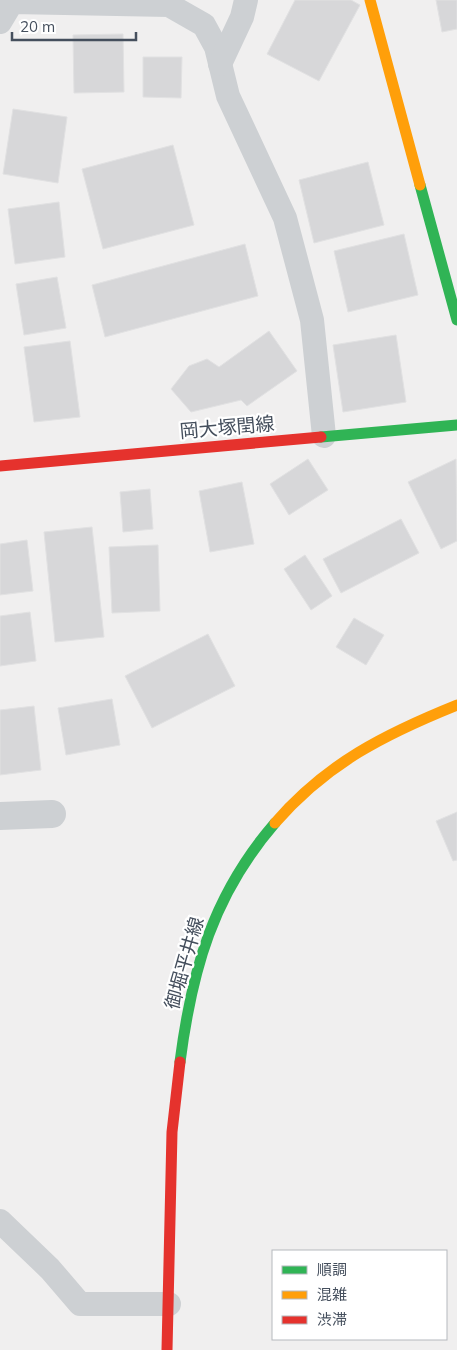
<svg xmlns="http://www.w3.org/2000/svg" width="457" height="1350" font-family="Mulish,'Noto Sans JP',sans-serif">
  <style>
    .building { fill: #d7d7d9; stroke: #e1e1e2 }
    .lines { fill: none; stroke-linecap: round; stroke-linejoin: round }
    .lane { stroke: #cdd0d3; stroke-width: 24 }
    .street { stroke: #cdd0d3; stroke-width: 28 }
    .fast { stroke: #30b455; stroke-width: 11 }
    .slow { stroke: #ff9f0a; stroke-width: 11 }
    .jam { stroke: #e5322d; stroke-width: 11 }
    .labels { text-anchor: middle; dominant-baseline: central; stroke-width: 4.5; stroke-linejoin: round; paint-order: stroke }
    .street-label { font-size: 19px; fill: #454f5d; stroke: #fff }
  </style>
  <rect width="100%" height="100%" fill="#f0efef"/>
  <g class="building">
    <polygon points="295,0 351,0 360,5 319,81 267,54"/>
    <polygon points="436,0 457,0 457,29 442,32"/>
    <polygon points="123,34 124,92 74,93 73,35"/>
    <polygon points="143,57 182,57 181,98 143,97"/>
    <polygon points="13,109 67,117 58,183 3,174"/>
    <polygon points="173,145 194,225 103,249 82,169"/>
    <polygon points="368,162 384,225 314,243 299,180"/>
    <polygon points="59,202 65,257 15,264 8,209"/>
    <polygon points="404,234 418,295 348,312 334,251"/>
    <polygon points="245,244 258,296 105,337 92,285"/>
    <polygon points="57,277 66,328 24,335 16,284"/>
    <polygon points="269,331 297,371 247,406 241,400 191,412 171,389 189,366 207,359 219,367"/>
    <polygon points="396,335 406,402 343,412 333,345"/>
    <polygon points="70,341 80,417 34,422 24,347"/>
    <polygon points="308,459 328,490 289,515 270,484"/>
    <polygon points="456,459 457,541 441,549 408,482"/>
    <polygon points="242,482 254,544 210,552 199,491"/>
    <polygon points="150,489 153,529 123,532 120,492"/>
    <polygon points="401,519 419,553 341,593 323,559"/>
    <polygon points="92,527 104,637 55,642 44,532"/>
    <polygon points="27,540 33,591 0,595 0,544"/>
    <polygon points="158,545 160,611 112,613 109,547"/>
    <polygon points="305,555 332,596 311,610 284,569"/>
    <polygon points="30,612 36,661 0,666 0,616"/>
    <polygon points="354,618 384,635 366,665 336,647"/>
    <polygon points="208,634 235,686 152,728 125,676"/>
    <polygon points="112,699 120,745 66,755 58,708"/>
    <polygon points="34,706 41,770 0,775 0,710"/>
    <polygon points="457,812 457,860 453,861 436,821"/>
  </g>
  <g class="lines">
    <g class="lane">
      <polyline points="0,22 12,2 169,5 204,25 216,47 228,96 285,218 312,320 324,436"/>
      <polyline points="220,64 242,17 246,0"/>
      <polyline points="0,1221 50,1269 80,1304 169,1304"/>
    </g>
    <polyline class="street" points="0,816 52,814"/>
    <g class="fast">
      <polyline points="420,185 457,320"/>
      <polyline points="321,437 457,425"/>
      <path d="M 180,1062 C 192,969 213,895 275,823"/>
    </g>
    <g class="slow">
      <polyline points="370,0 420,185"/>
      <path d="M 275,823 C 327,763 385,734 457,705"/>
    </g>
    <g class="jam">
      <polyline points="0,466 321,437"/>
      <polyline points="167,1350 172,1132 180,1062"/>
    </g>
  </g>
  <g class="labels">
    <g class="street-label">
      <text transform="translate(227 427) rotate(-5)">岡大塚閏線</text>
      <text transform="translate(184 963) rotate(-74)">御堀平井線</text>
    </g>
  </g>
  <rect x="272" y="1250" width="175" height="90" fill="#ffffff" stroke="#b5b9be"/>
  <rect x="282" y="1266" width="25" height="8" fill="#30b455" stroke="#b5b9be"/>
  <text x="317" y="1275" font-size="15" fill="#454f5d">順調</text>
  <rect x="282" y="1291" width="25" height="8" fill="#ff9f0a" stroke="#b5b9be"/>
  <text x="317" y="1300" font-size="15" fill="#454f5d">混雑</text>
  <rect x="282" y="1316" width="25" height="8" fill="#e5322d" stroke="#b5b9be"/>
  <text x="317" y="1325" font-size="15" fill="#454f5d">渋滞</text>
  <path d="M12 32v8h124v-8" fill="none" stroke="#454f5d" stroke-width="2.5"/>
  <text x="20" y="32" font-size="15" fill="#454f5d" stroke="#ffffff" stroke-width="4" paint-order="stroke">20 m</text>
</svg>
